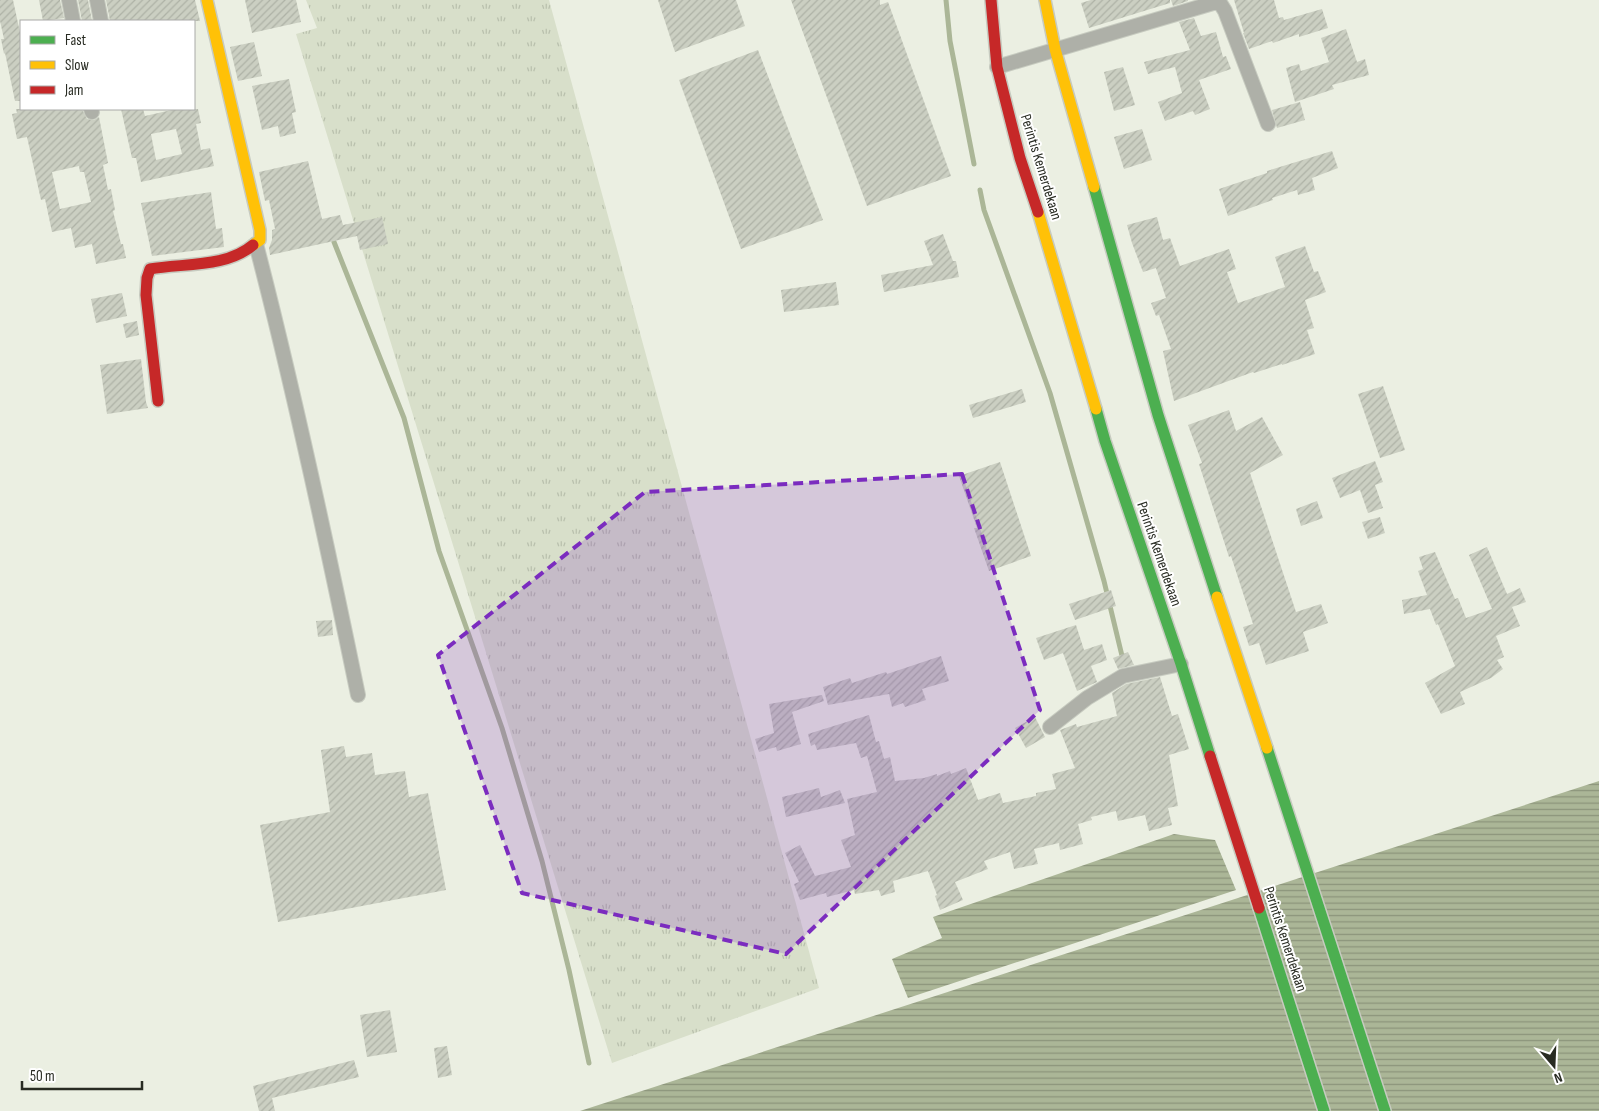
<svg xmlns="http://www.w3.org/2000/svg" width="1599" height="1111" font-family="'Sofia Sans Condensed',sans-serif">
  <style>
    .grass { fill: url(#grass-tufts) }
    .water { fill: url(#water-rules) }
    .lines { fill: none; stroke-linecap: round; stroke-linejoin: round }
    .stream { stroke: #abb697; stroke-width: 5 }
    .building { fill: url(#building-hatch); fill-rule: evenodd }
    .street-casing { stroke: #c7cbc0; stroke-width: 16 }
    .fast-casing { stroke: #c7cbc0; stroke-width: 14 }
    .slow-casing { stroke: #c7cbc0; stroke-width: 14 }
    .jam-casing { stroke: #c7cbc0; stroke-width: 14 }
    .street { stroke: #aeb0a8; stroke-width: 14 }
    .fast { stroke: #4caf50; stroke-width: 11 }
    .slow { stroke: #ffc107; stroke-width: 11 }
    .jam { stroke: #c62828; stroke-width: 11 }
    .marked { fill: #7b2cbf; fill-opacity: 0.2; stroke: #7b2cbf; stroke-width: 4; stroke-dasharray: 10 6; stroke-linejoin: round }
    .labels { text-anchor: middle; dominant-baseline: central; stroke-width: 4; stroke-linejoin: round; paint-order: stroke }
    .street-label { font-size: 15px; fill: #282b22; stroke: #fff }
  </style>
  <defs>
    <pattern id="grass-tufts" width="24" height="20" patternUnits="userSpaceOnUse" patternTransform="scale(1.25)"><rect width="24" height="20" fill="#d8dfca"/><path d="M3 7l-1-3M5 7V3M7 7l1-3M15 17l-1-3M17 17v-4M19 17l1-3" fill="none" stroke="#b9c0ad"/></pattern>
    <pattern id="water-rules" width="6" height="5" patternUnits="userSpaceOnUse" patternTransform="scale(1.25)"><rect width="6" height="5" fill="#abb697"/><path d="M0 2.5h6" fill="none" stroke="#8b947b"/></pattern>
    <pattern id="building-hatch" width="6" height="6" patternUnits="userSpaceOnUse" patternTransform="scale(1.25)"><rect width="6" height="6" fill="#cbcfc2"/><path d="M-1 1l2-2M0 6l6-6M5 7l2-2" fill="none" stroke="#aeb2a6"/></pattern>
  </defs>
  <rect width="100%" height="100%" fill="#ebefe2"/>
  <polygon class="grass" points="306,0 549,0 819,988 612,1063 296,34 317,28"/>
  <g class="water">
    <polygon points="1599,781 1599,1111 580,1111"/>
    <polygon points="1174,834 1215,840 1236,890 908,998 892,959 942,938 933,917"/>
  </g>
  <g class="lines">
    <g class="stream">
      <polyline points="946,0 950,41 974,164"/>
      <polyline points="980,190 984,210 1050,393 1104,581 1123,660"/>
      <polyline points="334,242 404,418 439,551 502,728 542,861 569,970 589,1063"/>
    </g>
  </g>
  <g class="building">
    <polygon points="0,0 13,0 21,37 21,101 15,101 5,53 4,54 1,39 4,39 0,21"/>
    <polygon points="39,0 60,0 64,18 43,21"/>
    <polygon points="78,0 88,0 92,21 82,21"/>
    <polygon points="106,0 195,0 200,21 110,21"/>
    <polygon points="245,0 296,0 301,22 252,33"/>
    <polygon points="658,0 736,0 745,26 675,52"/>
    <polygon points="791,0 880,0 880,5 888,2 951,176 867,206"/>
    <polygon points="1091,0 1170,0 1170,3 1089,28 1081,3"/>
    <polygon points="1171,0 1188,0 1188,1 1173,6"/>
    <polygon points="1234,0 1274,0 1279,18 1283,17 1284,20 1322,9 1328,28 1299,37 1299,34 1273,43 1272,41 1249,49 1243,33 1244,33"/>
    <polygon points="1194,18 1201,36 1216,32 1223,57 1226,56 1231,69 1199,80 1210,109 1195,115 1193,111 1165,121 1158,102 1182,93 1175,67 1148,74 1144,62 1190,50 1179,22"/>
    <polygon points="1346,29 1357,62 1365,59 1369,75 1332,85 1334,89 1295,102 1286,68 1299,64 1301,71 1329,62 1321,38"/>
    <polygon points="254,42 262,76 238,81 230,47"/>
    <polygon points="758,50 823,220 741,249 679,80"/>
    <polygon points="1123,67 1135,105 1114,111 1104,72"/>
    <polygon points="289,79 296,112 292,113 296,133 280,137 278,126 262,130 252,86"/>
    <polygon points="1300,102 1305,120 1277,128 1272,110"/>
    <path d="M 16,109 L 82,109 L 87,119 L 94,120 L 99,117 L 108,163 L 103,165 L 108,190 L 111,189 L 115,210 L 113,211 L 121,244 L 123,244 L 126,258 L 96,264 L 92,244 L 75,248 L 71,228 L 52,232 L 45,199 L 41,200 L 27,137 L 17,139 L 12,114 L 17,113 ZM 79,166 L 80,172 L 84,172 L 91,202 L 60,209 L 52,172 Z"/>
    <path d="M 121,109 L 143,109 L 145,116 L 176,109 L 198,109 L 201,123 L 196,124 L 201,150 L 210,148 L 214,166 L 141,182 L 136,158 L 132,158 ZM 176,129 L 182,154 L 156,160 L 151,134 Z"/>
    <polygon points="1142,129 1152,160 1124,169 1114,137"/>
    <polygon points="1332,151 1338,168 1312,178 1315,190 1298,195 1297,190 1272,198 1273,200 1228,216 1219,189 1267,173 1267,171"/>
    <polygon points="308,161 322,219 340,215 343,225 382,217 388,244 360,250 357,236 270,255 269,248 272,240 272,230 275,229 269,200 265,201 259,172"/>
    <polygon points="211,192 216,229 222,228 224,247 152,256 141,203"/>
    <polygon points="1157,217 1163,240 1170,238 1180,266 1229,249 1236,269 1227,272 1238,303 1285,287 1275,257 1305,246 1314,272 1318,271 1326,292 1305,300 1314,328 1307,330 1315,354 1282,365 1282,364 1254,373 1253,372 1174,401 1163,351 1171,349 1159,315 1156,316 1151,303 1166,298 1156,268 1143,272 1132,243 1127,225"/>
    <polygon points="943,234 953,261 956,261 959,277 884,292 881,275 933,265 924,241"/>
    <polygon points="836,282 839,305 784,312 781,290"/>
    <polygon points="122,293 127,316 96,323 91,299"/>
    <polygon points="137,321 139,335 126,338 123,324"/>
    <polygon points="141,359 146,402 148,408 107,414 100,365"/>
    <polygon points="1383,386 1405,450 1380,458 1358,394"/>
    <polygon points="1022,389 1026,402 973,418 969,405"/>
    <polygon points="1229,410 1236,431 1262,417 1283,455 1250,473 1296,612 1321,604 1328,623 1303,632 1309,651 1266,665 1259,643 1249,646 1243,627 1253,624 1231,556 1229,557 1199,464 1202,463 1188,425"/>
    <polygon points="1375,461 1383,482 1375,485 1383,508 1368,513 1360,490 1340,498 1332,478"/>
    <polygon points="1000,462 1031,556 989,571 974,528 977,528 959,476"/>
    <polygon points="1317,501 1323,518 1301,526 1296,509"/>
    <polygon points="1380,517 1385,533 1368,539 1362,522"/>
    <polygon points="1487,547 1507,594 1520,588 1526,602 1512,607 1520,626 1496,636 1504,657 1497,660 1503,669 1491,678 1460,692 1465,704 1441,714 1425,683 1455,666 1438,624 1436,625 1430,609 1404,614 1402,600 1427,595 1418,571 1423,569 1419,557 1435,552 1455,599 1458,598 1466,618 1492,609 1469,555"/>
    <polygon points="1111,590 1116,606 1075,620 1069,604"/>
    <polygon points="332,620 333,635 318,637 316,621"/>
    <polygon points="1076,625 1084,650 1102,644 1107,660 1091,666 1097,682 1077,691 1063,653 1044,660 1036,638"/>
    <polygon points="1128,652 1134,665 1118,669 1113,658"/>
    <polygon points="941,656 949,681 922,689 926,700 905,707 903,703 892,707 889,694 828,705 823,687 850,678 852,683 886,672 887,674"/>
    <polygon points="1160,677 1172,716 1178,714 1189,749 1169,755 1178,806 1168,808 1172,825 1149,831 1145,815 1118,821 1116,811 1091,817 1092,820 1078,824 1083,844 1060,850 1059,843 1034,849 1038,864 1014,869 1010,852 984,861 988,869 955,882 963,900 940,910 935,896 937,895 928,871 893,881 895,892 881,896 879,890 855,894 854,890 827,897 826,893 800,900 794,884 799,882 785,853 800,845 815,876 851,867 841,840 855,835 847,799 877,792 867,756 861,758 856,743 817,750 815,744 811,746 808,734 869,715 876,742 879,741 884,759 890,757 895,781 924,778 937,774 937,776 950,771 951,774 966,768 978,800 1000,793 1003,803 1036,796 1036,793 1056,789 1052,774 1075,768 1060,730 1076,724 1077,727 1117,716 1112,693 1126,684"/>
    <polygon points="822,695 824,701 792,712 801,744 777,751 776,747 759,752 755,739 774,733 769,704"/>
    <polygon points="1035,717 1045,737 1026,748 1015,728"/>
    <polygon points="344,746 346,757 372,753 375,775 405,771 409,797 428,793 446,890 278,922 260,825 330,812 321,750"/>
    <polygon points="819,788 821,797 840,790 845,803 786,817 782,797"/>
    <polygon points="390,1010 397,1052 367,1057 360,1015"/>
    <polygon points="447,1046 452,1075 438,1078 434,1048"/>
    <polygon points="354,1060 359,1077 272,1098 275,1111 259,1111 253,1086"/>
  </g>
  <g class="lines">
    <g class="street-casing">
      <g id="street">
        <polyline points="69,0 73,21"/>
        <polyline points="97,0 101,21"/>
        <polyline points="997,67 1213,3 1220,3 1225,11 1268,124"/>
        <polyline points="91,109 92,112"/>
        <path d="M 256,244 C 295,394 327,544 358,695"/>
        <polyline points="1050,727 1087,698 1123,676 1181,664"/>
      </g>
    </g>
    <g class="fast-casing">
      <g id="fast">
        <polyline points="1094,187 1158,415 1217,597"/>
        <polyline points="1096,409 1105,441 1181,664 1210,756"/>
        <polyline points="1267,748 1385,1111"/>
        <polyline points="1259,908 1324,1111"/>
      </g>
    </g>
    <g class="slow-casing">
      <g id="slow">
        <polyline points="207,0 260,230 260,240 253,245"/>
        <polyline points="1045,0 1055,49 1094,187"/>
        <polyline points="1038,212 1096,409"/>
        <polyline points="1217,597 1267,748"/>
      </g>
    </g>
    <g class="jam-casing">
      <g id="jam">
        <polyline points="991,0 997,67 1020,158 1038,212"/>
        <path d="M 158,401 L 146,295 L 147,278 L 150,269 C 183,263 226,268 253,245"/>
        <polyline points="1210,756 1259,908"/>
      </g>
    </g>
    <use href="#street" class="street"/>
    <use href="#fast" class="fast"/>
    <use href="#slow" class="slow"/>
    <use href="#jam" class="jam"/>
  </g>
  <path class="marked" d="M 962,474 L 1040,710 L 786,954 L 522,893 L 438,655 L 645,492 Z"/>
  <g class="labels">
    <g class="street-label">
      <text transform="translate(1041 167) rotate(73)">Perintis Kemerdekaan</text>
      <text transform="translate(1159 554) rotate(71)">Perintis Kemerdekaan</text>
      <text transform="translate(1285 939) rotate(72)">Perintis Kemerdekaan</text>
    </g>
  </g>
  <rect x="20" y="20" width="175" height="90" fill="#ffffff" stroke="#a9aaa7"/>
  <rect x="30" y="36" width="25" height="8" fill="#4caf50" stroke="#a9aaa7"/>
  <text x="65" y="45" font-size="15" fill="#282b22">Fast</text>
  <rect x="30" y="61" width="25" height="8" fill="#ffc107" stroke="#a9aaa7"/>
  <text x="65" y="70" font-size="15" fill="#282b22">Slow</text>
  <rect x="30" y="86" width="25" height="8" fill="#c62828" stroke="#a9aaa7"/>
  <text x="65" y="95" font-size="15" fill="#282b22">Jam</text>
  <g transform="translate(1554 1066) rotate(161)" stroke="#ffffff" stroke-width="4" paint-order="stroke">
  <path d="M0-4L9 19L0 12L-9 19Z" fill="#282b22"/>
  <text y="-8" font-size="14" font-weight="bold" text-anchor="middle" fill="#282b22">N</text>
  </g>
  <path d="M22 1081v8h120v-8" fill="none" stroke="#282b22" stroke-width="2.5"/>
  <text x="30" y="1081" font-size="15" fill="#282b22" stroke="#ffffff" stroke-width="4" paint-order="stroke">50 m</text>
</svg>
